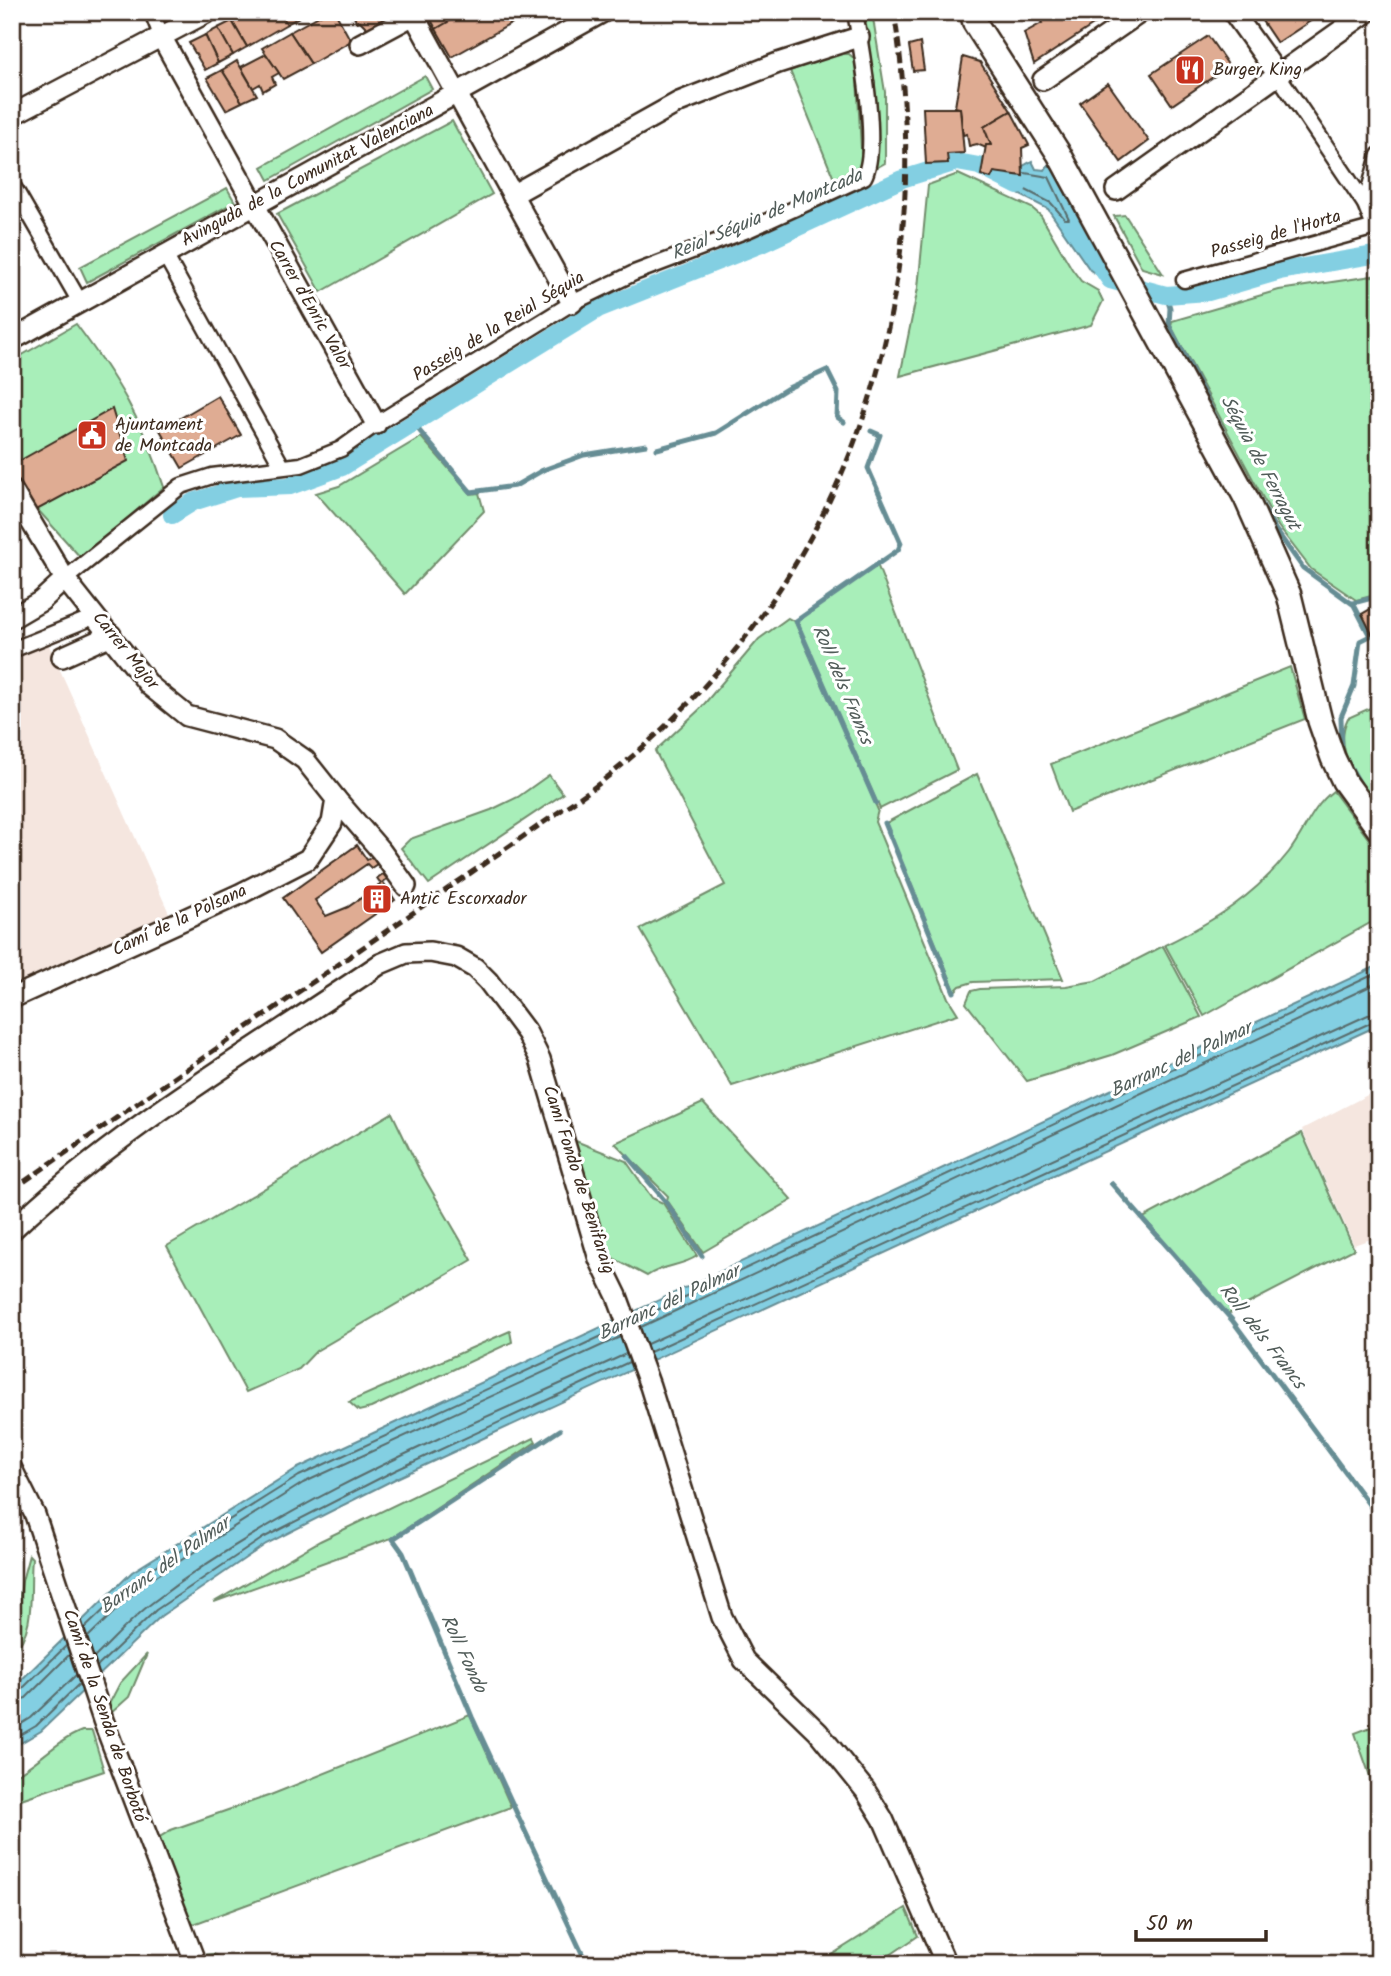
<svg xmlns="http://www.w3.org/2000/svg" width="1391" height="1976" font-family="Kalam,sans-serif">
  <style>
    .built { fill: #f5e6df }
    .green { fill: #a8eeb9; stroke: #728c6c; stroke-width: 2 }
    .water { fill: #83cfe2; stroke: #668d94; stroke-width: 2 }
    .lines { fill: none; stroke-linecap: round; stroke-linejoin: round }
    .shore { stroke: #586c6c; stroke-width: 2 }
    .stream { stroke: #668d94; stroke-width: 5 }
    .canal { stroke: #83cfe2; stroke-width: 18 }
    .building { fill: #dfac93; stroke: #3b2a1e; stroke-width: 2 }
    .pedestrian-casing { stroke: #3b2a1e; stroke-width: 19 }
    .minor-casing { stroke: #3b2a1e; stroke-width: 24 }
    .tertiary-casing { stroke: #3b2a1e; stroke-width: 28 }
    .pedestrian { stroke: #fff; stroke-width: 14 }
    .minor { stroke: #fff; stroke-width: 19 }
    .tertiary { stroke: #fff; stroke-width: 23 }
    .rail { stroke: #3b2a1e; stroke-width: 5; stroke-dasharray: 10 5; stroke-linecap: butt }
    .labels { text-anchor: middle; dominant-baseline: central; stroke-width: 6; stroke-linejoin: round; paint-order: stroke }
    .poi-label { font-size: 18px; fill: #3b2a1e; stroke: #fff; text-anchor: start }
    .street-label { font-size: 18px; fill: #3b2a1e; stroke: #fff }
    .water-label { font-size: 19px; font-style: italic; fill: #515c59; stroke: #fff }
  </style>
  <rect width="100%" height="100%" fill="#fff"/>
  <filter id="ink" filterUnits="userSpaceOnUse"><feTurbulence type="fractalNoise" baseFrequency=".0143" numOctaves="2"/><feDisplacementMap in="SourceGraphic" scale="14" xChannelSelector="R" yChannelSelector="G"/><feConvolveMatrix kernelMatrix="1 2 1 2 8 2 1 2 1" color-interpolation-filters="sRGB"/></filter>
  <g filter="url(#ink)">
    <g class="built">
      <polygon points="47,641 169,913 12,985 12,653"/>
      <polygon points="1379,1089 1379,1236 1354,1245 1302,1129"/>
    </g>
    <g class="green">
      <polygon points="862,12 872,12 885,92 885,163 876,168 875,84"/>
      <polygon points="832,54 849,54 856,60 862,166 834,179 790,71"/>
      <polygon points="425,76 432,89 269,180 262,167"/>
      <polygon points="452,121 492,194 321,292 277,214"/>
      <polygon points="958,174 1032,208 1041,216 1072,269 1081,281 1098,291 1103,301 1091,325 900,376 918,288 928,185"/>
      <polygon points="227,188 235,202 87,282 80,267"/>
      <polygon points="1125,215 1163,274 1142,268 1114,216"/>
      <polygon points="1379,275 1379,594 1356,600 1311,569 1278,526 1171,326 1172,321 1279,290"/>
      <path d="M 76,324 C 118,380 143,421 164,487 L 81,558 L 39,511 L 33,512 L 12,485 L 12,361 Z"/>
      <polygon points="421,437 471,494 479,493 484,511 405,594 316,493 339,486"/>
      <polygon points="877,564 957,770 880,809 797,621"/>
      <polygon points="788,618 795,622 878,810 875,822 948,998 958,1014 732,1086 640,929 725,885 655,751 700,709 759,639"/>
      <polygon points="1290,667 1305,719 1069,812 1051,764"/>
      <path d="M 1379,704 L 1379,806 C 1359,783 1332,749 1348,718 Z"/>
      <polygon points="977,774 1063,979 973,982 960,986 955,991 886,823"/>
      <polygon points="549,775 563,794 429,884 401,848 410,839 491,810 518,797"/>
      <path d="M 1333,791 L 1379,853 L 1379,918 L 1204,1016 L 1165,945 C 1214,921 1255,896 1289,852 C 1305,831 1312,807 1333,791 Z"/>
      <polygon points="1163,946 1201,1017 1112,1055 1027,1081 966,1003 971,991 980,989 1066,986 1095,981"/>
      <polygon points="703,1103 792,1200 703,1252 667,1200 668,1196 615,1143"/>
      <polygon points="392,1113 419,1169 472,1260 316,1351 299,1369 246,1392 167,1246"/>
      <polygon points="1302,1133 1354,1249 1228,1314 1141,1219"/>
      <path d="M 573,1140 L 626,1161 L 652,1198 L 663,1203 L 697,1256 C 681,1267 663,1264 647,1276 L 607,1255 Z"/>
      <polygon points="510,1331 512,1342 371,1408 359,1411 349,1402"/>
      <polygon points="534,1438 536,1442 394,1537 214,1602 320,1541"/>
      <path d="M 29,1555 L 32,1558 C 29,1589 37,1630 12,1654 L 22,1581 Z"/>
      <polygon points="147,1654 129,1697 109,1715 107,1708 120,1683"/>
      <polygon points="470,1715 511,1807 191,1925 155,1840 171,1830 268,1796"/>
      <polygon points="1379,1724 1379,1802 1355,1733"/>
      <path d="M 82,1731 L 92,1731 L 104,1771 L 12,1802 L 12,1777 C 37,1764 56,1741 82,1731 Z"/>
      <polygon points="906,1908 918,1936 877,1964 817,1964"/>
      <polygon points="212,1954 234,1964 207,1964 203,1955"/>
    </g>
    <g class="water">
      <polygon points="1032,161 1036,169 1045,170 1048,165 1053,169 1106,263 1115,286 1090,270 1048,209 995,182 998,176 1004,177"/>
      <polygon points="1379,965 1379,1025 397,1478 266,1544 161,1616 41,1731 12,1748 12,1689 132,1572 296,1469"/>
    </g>
    <g class="lines">
      <g class="shore">
        <polyline points="1017,177 1013,180 1014,184 1051,203 1065,219 1069,219 1049,177 1025,173"/>
        <polyline points="638,1319 1379,972"/>
        <polyline points="641,1327 1379,982"/>
        <polyline points="647,1344 1379,1010"/>
        <polyline points="650,1352 1379,1019"/>
        <polyline points="85,1628 137,1578 299,1476 617,1329"/>
        <polyline points="88,1637 142,1585 303,1483 620,1337"/>
        <path d="M 94,1658 C 113,1640 131,1619 152,1603 C 293,1494 466,1428 626,1354"/>
        <polyline points="97,1667 156,1610 263,1538 394,1471 629,1362"/>
        <polyline points="12,1693 20,1691 66,1646"/>
        <polyline points="12,1702 26,1698 69,1655"/>
        <polyline points="12,1730 31,1718 76,1675"/>
        <polyline points="12,1740 36,1726 79,1684"/>
      </g>
      <g class="stream">
        <polyline points="1166,295 1170,308 1169,325 1228,441"/>
        <polyline points="412,422 471,492 515,486 543,470 584,455 646,445"/>
        <polyline points="871,431 880,435 868,468 901,543 898,550 796,621 876,803"/>
        <polyline points="657,449 716,433 786,389 827,370 838,392 837,417 844,422"/>
        <polyline points="1256,493 1275,529 1303,568 1354,605 1370,636 1360,641 1354,686 1341,717 1342,752"/>
        <polyline points="1379,596 1372,598 1379,612"/>
        <polyline points="1353,603 1372,598"/>
        <polyline points="1347,761 1363,789"/>
        <polyline points="885,823 954,992"/>
        <polyline points="627,1156 666,1202 702,1256"/>
        <polyline points="1111,1183 1232,1320 1379,1518"/>
        <polyline points="560,1430 393,1539 403,1553 472,1717 587,1964"/>
      </g>
      <g class="canal">
        <polyline points="1099,264 1110,280 1166,295 1208,292 1280,271 1379,254"/>
        <polyline points="172,515 193,502 237,488 290,486 342,467 598,309 759,245 902,179 957,162 979,166 1018,186"/>
      </g>
    </g>
    <g class="building">
      <polygon points="247,12 280,12 287,24 247,47 232,21"/>
      <polygon points="280,12 308,12 287,24"/>
      <polygon points="326,12 335,12 351,41 311,64 290,32"/>
      <polygon points="351,12 391,12 394,17 370,31 360,21 357,22"/>
      <polygon points="427,12 464,12 464,13 436,29"/>
      <polygon points="532,12 452,57 436,29 465,12"/>
      <polygon points="1034,12 1113,12 1034,64 1024,33 1042,23"/>
      <polygon points="1256,12 1324,12 1277,43"/>
      <polygon points="232,21 247,47 233,55 218,28"/>
      <polygon points="218,28 233,55 218,63 205,35"/>
      <polygon points="290,32 311,64 283,79 262,48"/>
      <polygon points="205,35 218,63 205,70 189,43"/>
      <polygon points="1208,36 1229,66 1172,105 1151,74"/>
      <polygon points="920,43 924,70 913,71 909,46"/>
      <polygon points="266,54 279,73 272,77 275,84 263,91 260,84 253,88 241,67"/>
      <polygon points="963,57 980,62 1011,111 984,127 991,145 986,148 977,144 969,146 967,134 963,135 960,108 955,107"/>
      <polygon points="237,61 257,95 242,102 222,70"/>
      <polygon points="222,70 242,102 226,110 207,78"/>
      <polygon points="1108,83 1149,141 1121,162 1080,103"/>
      <polygon points="923,108 960,108 964,153 947,154 948,163 926,164"/>
      <polygon points="1011,111 1029,145 1022,148 1023,176 994,172 991,178 981,175 986,145 991,145 984,127"/>
      <polygon points="218,396 241,435 182,468 160,430"/>
      <polygon points="112,409 128,461 33,512 12,485 12,465"/>
      <polygon points="1374,607 1379,616 1379,631 1372,634 1362,614"/>
      <polygon points="357,845 367,860 372,857 377,864 371,868 367,864 315,900 326,916 348,907 381,884 377,878 383,874 387,879 383,882 395,900 321,952 283,898"/>
    </g>
    <g class="lines">
      <g class="pedestrian-casing">
        <g id="pedestrian">
          <polyline points="152,12 162,38"/>
          <polyline points="1278,75 1365,204 1374,227"/>
          <polyline points="12,184 80,302"/>
          <polyline points="1365,204 1379,155"/>
          <polyline points="164,253 282,466"/>
          <polyline points="1184,280 1379,226"/>
          <path d="M 65,579 L 181,486 L 212,476 L 301,465 L 341,449 L 376,424 L 572,303 L 634,273 L 750,229 L 864,177 C 880,148 861,47 855,12"/>
          <polyline points="12,650 96,616"/>
        </g>
      </g>
      <g class="minor-casing">
        <g id="minor">
          <polyline points="412,12 572,303"/>
          <polyline points="1233,12 1278,75"/>
          <polyline points="162,38 376,424"/>
          <polyline points="360,44 414,15"/>
          <polyline points="1043,80 1141,12"/>
          <polyline points="12,115 208,12"/>
          <polyline points="1116,190 1367,12"/>
          <polyline points="512,195 679,102 778,63 859,37"/>
          <polyline points="12,340 603,12"/>
          <polyline points="12,490 65,579 150,686 187,716 275,739 305,760 336,799 332,823 308,859 240,894 12,998"/>
          <polyline points="12,618 41,601 65,579"/>
          <polyline points="62,657 111,635"/>
          <polyline points="336,799 381,851 406,886"/>
          <path d="M 12,1230 C 121,1126 256,1049 380,964 L 406,953 L 430,952 L 456,957 L 475,968 L 488,981 L 527,1033 L 540,1059 L 599,1259 L 617,1296 L 650,1386 L 722,1617 L 744,1660 L 818,1732 L 865,1790 L 883,1819 L 946,1964"/>
          <polyline points="12,1469 35,1515 103,1720 196,1964"/>
        </g>
      </g>
      <g class="tertiary-casing">
        <polyline id="tertiary" points="972,12 975,23 1059,154 1246,498 1289,595 1320,721 1333,758 1344,781 1379,829"/>
      </g>
      <use href="#pedestrian" class="pedestrian"/>
      <use href="#minor" class="minor"/>
      <use href="#tertiary" class="tertiary"/>
      <path class="rail" d="M 12,1190 L 592,789 C 838,601 943,317 894,12"/>
    </g>
  </g>
  <defs>
    <g id="restaurant-square" transform="scale(1.575)"><rect x="-9" y="-9" width="18" height="18" rx="4" fill="#c8321e" stroke="#fff"/><path d="M-5-6h1v4h1v-4h1v4h1v-4h1v5L-1.5 .5V6h-2V.5L-5-1ZM5-6V6H3V1.5H1.5Q1.5-4 5-6Z" fill="#fff"/></g>
    <g id="civic-square" transform="scale(1.575)"><rect x="-9" y="-9" width="18" height="18" rx="4" fill="#c8321e" stroke="#fff"/><path d="M-.6-6.5H3V-4.5H.6V-3L4-1V1h2V6H-6V1h2V-1L-.6-3ZM-1.2 2.5V6h2.4V2.5Z" fill="#fff"/></g>
    <g id="building-square" transform="scale(1.575)"><rect x="-9" y="-9" width="18" height="18" rx="4" fill="#c8321e" stroke="#fff"/><path d="M-4-6H4V6H1V3H-1V6H-4ZM-2.5-4.3h1.7v1.8h-1.7ZM.8-4.3h1.7v1.8H.8ZM-2.5-1h1.7V.8h-1.7ZM.8-1h1.7V.8H.8Z" fill="#fff"/></g>
  </defs>
  <g fill-rule="evenodd">
    <use href="#restaurant-square" x="1190" y="70"/>
    <use href="#civic-square" x="92" y="435"/>
    <use href="#building-square" x="377" y="899"/>
  </g>
  <g class="labels">
    <g class="poi-label">
      <text x="1213" y="70">Burger King</text>
      <text x="115" y="425">Ajuntament<tspan x="115" dy="21">de Montcada</tspan></text>
      <text x="400" y="899">Antic Escorxador</text>
    </g>
    <g class="street-label">
      <text transform="translate(308 176) rotate(-28)">Avinguda de la Comunitat Valenciana</text>
      <text transform="translate(1276 235) rotate(-16)">Passeig de l'Horta</text>
      <text transform="translate(309 305) rotate(60)">Carrer d'Enric Valor</text>
      <text transform="translate(499 327) rotate(-31)">Passeig de la Reial Séquia</text>
      <text transform="translate(125 651) rotate(51)">Carrer Major</text>
      <text transform="translate(180 921) rotate(-25)">Camí de la Polsana</text>
      <text transform="translate(578 1180) rotate(72)">Camí Fondo de Benifaraig</text>
      <text transform="translate(104 1716) rotate(71)">Camí de la Senda de Borbotó</text>
    </g>
    <g class="water-label">
      <text transform="translate(767 215) rotate(-23)">Reial Séquia de Montcada</text>
      <text transform="translate(1260 463) rotate(62)">Séquia de Ferragut</text>
      <text transform="translate(842 685) rotate(67)">Roll dels Francs</text>
      <text transform="translate(1181 1060) rotate(-25)">Barranc del Palmar</text>
      <text transform="translate(669 1303) rotate(-25)">Barranc del Palmar</text>
      <text transform="translate(1262 1337) rotate(52)">Roll dels Francs</text>
      <text transform="translate(165 1566) rotate(-35)">Barranc del Palmar</text>
      <text transform="translate(463 1654) rotate(65)">Roll Fondo</text>
    </g>
  </g>
  <rect width="1391" height="1976" fill="none" stroke="#fff" stroke-width="42"/>
  <rect x="21" y="21" width="1349" height="1934" fill="none" stroke="#3b2a1e" stroke-width="2.5" filter="url(#ink)"/>
  <path d="M1136 1930v10h130v-10" fill="none" stroke="#3b2a1e" stroke-width="3.5"/>
  <text x="1146" y="1930" font-size="21" fill="#3b2a1e" stroke="#ffffff" stroke-width="5" paint-order="stroke">50 m</text>
</svg>
